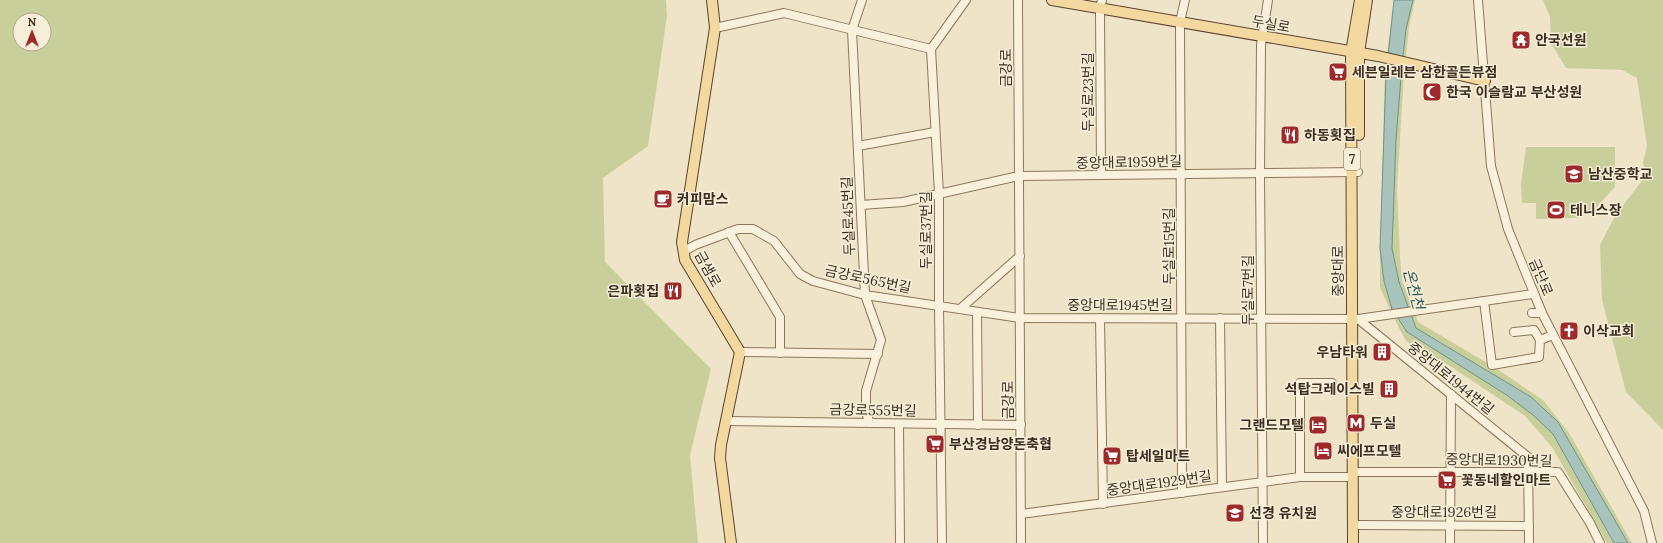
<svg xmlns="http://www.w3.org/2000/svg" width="1663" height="543" font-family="Lora,'Noto Sans KR',serif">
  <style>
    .green { fill: #c9cf9b; fill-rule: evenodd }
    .water { fill: #a9c4bc; stroke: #6f938a }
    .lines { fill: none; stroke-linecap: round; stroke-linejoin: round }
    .minor-casing { stroke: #8d765c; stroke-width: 10 }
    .major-casing { stroke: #5b4430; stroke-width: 12 }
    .minor { stroke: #faf1dc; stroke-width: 8 }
    .major { stroke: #f3d9a0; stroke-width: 10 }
    .labels { text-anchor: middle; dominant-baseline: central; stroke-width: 3; stroke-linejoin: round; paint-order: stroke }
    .shield { fill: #f7eed8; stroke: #756857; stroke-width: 1 }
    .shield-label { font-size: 13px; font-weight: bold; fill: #3d2e20 }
    .street-label { font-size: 14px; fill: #3d2e20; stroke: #f7eed8 }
    .poi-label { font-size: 14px; font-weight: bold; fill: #3d2e20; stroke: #f7eed8; text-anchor: start }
    .water-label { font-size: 15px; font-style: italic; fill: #2f5d5a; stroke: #f7eed8 }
  </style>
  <rect width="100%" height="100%" fill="#f0e4c8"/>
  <g class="green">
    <path d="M 0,0 L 666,0 L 667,16 L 648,146 L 603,178 L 605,262 L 711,369 L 690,455 L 698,543 L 0,543 ZM 20,20 L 44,20 L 44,44 L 20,44 Z"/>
    <polygon points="1394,0 1415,0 1409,27 1403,88 1397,189 1400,257 1402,280 1418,322 1494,367 1543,400 1569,433 1632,543 1607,543 1552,447 1525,416 1450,366 1406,341 1398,326 1380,288 1380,252 1385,67"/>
    <polygon points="1543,0 1663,0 1663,430 1626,392 1602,300 1600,245 1615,216 1647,174 1643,163 1647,146 1637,78 1622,70 1566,68 1551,43 1550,17"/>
    <polygon points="1526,147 1615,147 1615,187 1591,213 1576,218 1536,219 1536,203 1522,203 1521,184"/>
  </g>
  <polygon class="water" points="1394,0 1413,0 1406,29 1402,65 1396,139 1392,248 1399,282 1416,328 1531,397 1558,422 1628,543 1614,543 1553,434 1533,415 1508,396 1407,332 1392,309 1384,281 1380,248 1386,76"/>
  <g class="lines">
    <g class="minor-casing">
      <g id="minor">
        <polyline points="862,0 852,30 865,295 881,340 866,391 866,413 870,423"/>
        <polyline points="1018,0 1021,543"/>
        <polyline points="1478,0 1491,166 1508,229 1542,313 1644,511 1652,543"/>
        <polyline points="715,28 784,13 931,49"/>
        <polyline points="858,146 935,132"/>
        <polyline points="1101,175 1100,8 1102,0"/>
        <polyline points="861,205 903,202 1019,176 1358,172"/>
        <polyline points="729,232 780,317 780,353"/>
        <polyline points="683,252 695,245 738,229 753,229 774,241 800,274 813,281 865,295 1020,318 1358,319 1533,294"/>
        <polyline points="1484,301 1492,365 1539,357 1540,340 1553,335"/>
        <polyline points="960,309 1020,256"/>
        <polyline points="977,312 978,425"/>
        <polyline points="1532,313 1542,313"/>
        <polyline points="1100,318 1103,504"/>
        <polyline points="1220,318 1222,487"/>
        <polyline points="1358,319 1528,457 1529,543"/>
        <polyline points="1514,332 1534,330 1540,340"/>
        <polyline points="740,352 878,354"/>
        <polyline points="726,421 1021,425"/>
        <polyline points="899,424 900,543"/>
        <polyline points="1359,472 1558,472 1590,523 1600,543"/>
        <polyline points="1300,477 1300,383 1332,383"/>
        <polyline points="1182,493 1180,22 1185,0"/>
        <polyline points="1021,514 1300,477 1352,477"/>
        <polyline points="1359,525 1529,526"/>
        <polyline points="942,543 939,306 939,194 931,49 966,0"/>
        <polyline points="1263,543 1260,173 1261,45 1268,0"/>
        <polyline points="1450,543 1451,394"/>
      </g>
    </g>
    <g class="major-casing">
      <g id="major">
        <polyline points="712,0 715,28 682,242 685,260 740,352 721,445 720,458 731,543"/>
        <polyline points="1052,0 1378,56 1485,81"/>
        <polyline points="1359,135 1359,53 1367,0"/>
        <polyline points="1353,543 1351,52 1360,0"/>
      </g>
    </g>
    <use href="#minor" class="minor"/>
    <use href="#major" class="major"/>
  </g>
  <defs>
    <g id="temple-square" transform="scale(1)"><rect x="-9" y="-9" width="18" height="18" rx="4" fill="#9e2a2b" stroke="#f7eed8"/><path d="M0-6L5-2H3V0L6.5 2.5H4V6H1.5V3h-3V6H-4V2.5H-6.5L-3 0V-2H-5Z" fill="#fff"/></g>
    <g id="supermarket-square" transform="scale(1)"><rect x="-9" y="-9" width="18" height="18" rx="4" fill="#9e2a2b" stroke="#f7eed8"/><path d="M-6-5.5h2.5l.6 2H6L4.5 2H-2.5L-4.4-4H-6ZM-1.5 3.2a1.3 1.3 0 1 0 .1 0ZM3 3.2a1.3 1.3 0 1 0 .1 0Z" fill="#fff"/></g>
    <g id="mosque-square" transform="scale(1)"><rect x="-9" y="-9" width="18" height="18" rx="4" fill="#9e2a2b" stroke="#f7eed8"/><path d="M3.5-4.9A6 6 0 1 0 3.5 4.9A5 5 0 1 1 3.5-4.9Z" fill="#fff"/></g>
    <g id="restaurant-square" transform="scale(1)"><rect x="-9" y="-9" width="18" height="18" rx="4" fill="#9e2a2b" stroke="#f7eed8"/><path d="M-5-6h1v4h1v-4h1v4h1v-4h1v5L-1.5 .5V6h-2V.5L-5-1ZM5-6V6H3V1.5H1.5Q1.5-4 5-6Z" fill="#fff"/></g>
    <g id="school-square" transform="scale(1)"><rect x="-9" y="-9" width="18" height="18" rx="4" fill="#9e2a2b" stroke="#f7eed8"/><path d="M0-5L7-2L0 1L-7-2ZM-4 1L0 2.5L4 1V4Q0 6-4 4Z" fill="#fff"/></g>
    <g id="cafe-square" transform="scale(1)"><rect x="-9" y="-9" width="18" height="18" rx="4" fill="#9e2a2b" stroke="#f7eed8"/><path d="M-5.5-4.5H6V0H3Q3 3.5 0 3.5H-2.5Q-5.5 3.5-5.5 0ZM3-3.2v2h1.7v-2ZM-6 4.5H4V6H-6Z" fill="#fff"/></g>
    <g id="stadium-square" transform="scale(1)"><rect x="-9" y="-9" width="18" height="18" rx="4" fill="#9e2a2b" stroke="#f7eed8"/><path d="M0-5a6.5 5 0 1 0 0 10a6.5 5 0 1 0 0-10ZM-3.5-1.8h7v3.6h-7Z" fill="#fff"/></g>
    <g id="church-square" transform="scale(1)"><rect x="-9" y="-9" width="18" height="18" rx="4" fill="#9e2a2b" stroke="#f7eed8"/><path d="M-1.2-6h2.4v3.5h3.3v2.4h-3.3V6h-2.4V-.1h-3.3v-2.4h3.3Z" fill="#fff"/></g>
    <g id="building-square" transform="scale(1)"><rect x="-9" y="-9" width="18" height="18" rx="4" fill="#9e2a2b" stroke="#f7eed8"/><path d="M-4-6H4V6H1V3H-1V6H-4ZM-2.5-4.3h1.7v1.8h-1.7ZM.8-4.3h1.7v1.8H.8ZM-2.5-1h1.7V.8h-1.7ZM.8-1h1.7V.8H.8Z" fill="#fff"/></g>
    <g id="metro-square" transform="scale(1)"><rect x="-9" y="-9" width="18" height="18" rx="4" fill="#9e2a2b" stroke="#f7eed8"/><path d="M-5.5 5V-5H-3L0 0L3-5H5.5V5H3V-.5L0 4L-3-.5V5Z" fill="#fff"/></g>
    <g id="hotel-square" transform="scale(1)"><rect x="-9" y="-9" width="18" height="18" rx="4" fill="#9e2a2b" stroke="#f7eed8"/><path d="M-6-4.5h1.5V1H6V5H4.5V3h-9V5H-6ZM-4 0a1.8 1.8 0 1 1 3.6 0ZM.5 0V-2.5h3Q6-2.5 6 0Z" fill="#fff"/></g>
  </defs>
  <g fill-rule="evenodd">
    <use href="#temple-square" x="1521" y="40"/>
    <use href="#supermarket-square" x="1338" y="72"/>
    <use href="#mosque-square" x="1432" y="92"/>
    <use href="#restaurant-square" x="1290" y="135"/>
    <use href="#school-square" x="1574" y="174"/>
    <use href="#cafe-square" x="663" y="199"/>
    <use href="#stadium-square" x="1556" y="210"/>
    <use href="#restaurant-square" x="673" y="291"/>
    <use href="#church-square" x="1569" y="331"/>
    <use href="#building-square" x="1382" y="352"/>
    <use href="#building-square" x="1389" y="389"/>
    <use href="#metro-square" x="1356" y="423"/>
    <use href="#hotel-square" x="1318" y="425"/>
    <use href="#supermarket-square" x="935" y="444"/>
    <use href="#hotel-square" x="1323" y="451"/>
    <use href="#supermarket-square" x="1112" y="456"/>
    <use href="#supermarket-square" x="1447" y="480"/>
    <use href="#school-square" x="1235" y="513"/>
  </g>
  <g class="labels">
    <rect class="shield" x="1344" y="148" width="16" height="22" rx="3"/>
    <g class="shield-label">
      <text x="1352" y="159">7</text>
    </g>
    <g class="street-label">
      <text transform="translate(1271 24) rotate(10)">두실로</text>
      <text transform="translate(1006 68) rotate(-90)">금강로</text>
      <text transform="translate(1088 92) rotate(-90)">두실로23번길</text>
      <text transform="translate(1129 162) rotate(-1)">중앙대로1959번길</text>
      <text transform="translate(848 216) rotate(-92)">두실로45번길</text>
      <text transform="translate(926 230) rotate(-90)">두실로37번길</text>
      <text transform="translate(1169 246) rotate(-90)">두실로15번길</text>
      <text transform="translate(708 269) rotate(61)">금샘로</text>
      <text transform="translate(1338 271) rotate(-90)">중앙대로</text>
      <text transform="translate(1541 277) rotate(67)">금단로</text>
      <text transform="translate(868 279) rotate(12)">금강로565번길</text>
      <text transform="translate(1248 290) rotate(-90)">두실로7번길</text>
      <text x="1120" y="305">중앙대로1945번길</text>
      <text transform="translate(1451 378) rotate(39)">중앙대로1944번길</text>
      <text transform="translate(1008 400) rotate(-90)">금강로</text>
      <text transform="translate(873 410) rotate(1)">금강로555번길</text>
      <text transform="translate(1499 460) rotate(1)">중앙대로1930번길</text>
      <text transform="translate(1159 483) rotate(-8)">중앙대로1929번길</text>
      <text x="1444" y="512">중앙대로1926번길</text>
    </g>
    <g class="poi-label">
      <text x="1535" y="40">안국선원</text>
      <text x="1352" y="72">세븐일레븐 삼한골든뷰점</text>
      <text x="1446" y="92">한국 이슬람교 부산성원</text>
      <text x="1304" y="135">하동횟집</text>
      <text x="1588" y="174">남산중학교</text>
      <text x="677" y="199">커피맘스</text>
      <text x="1570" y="210">테니스장</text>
      <text x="659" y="291" text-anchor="end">은파횟집</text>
      <text x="1583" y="331">이삭교회</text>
      <text x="1368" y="352" text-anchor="end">우남타워</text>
      <text x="1375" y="389" text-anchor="end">석탑그레이스빌</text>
      <text x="1370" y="423">두실</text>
      <text x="1304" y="425" text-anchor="end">그랜드모텔</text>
      <text x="949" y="444">부산경남양돈축협</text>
      <text x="1337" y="451">씨에프모텔</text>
      <text x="1126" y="456">탑세일마트</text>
      <text x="1461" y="480">꽃동네할인마트</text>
      <text x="1249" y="513">선경 유치원</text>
    </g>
    <g class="water-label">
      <text transform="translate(1414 289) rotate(75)">온천천</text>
    </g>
  </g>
  <g transform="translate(32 32)"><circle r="19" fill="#f7eed8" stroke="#ada18e"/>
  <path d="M0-3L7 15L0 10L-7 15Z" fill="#9e2a2b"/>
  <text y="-6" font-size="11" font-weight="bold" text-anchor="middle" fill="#3d2e20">N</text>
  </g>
</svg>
